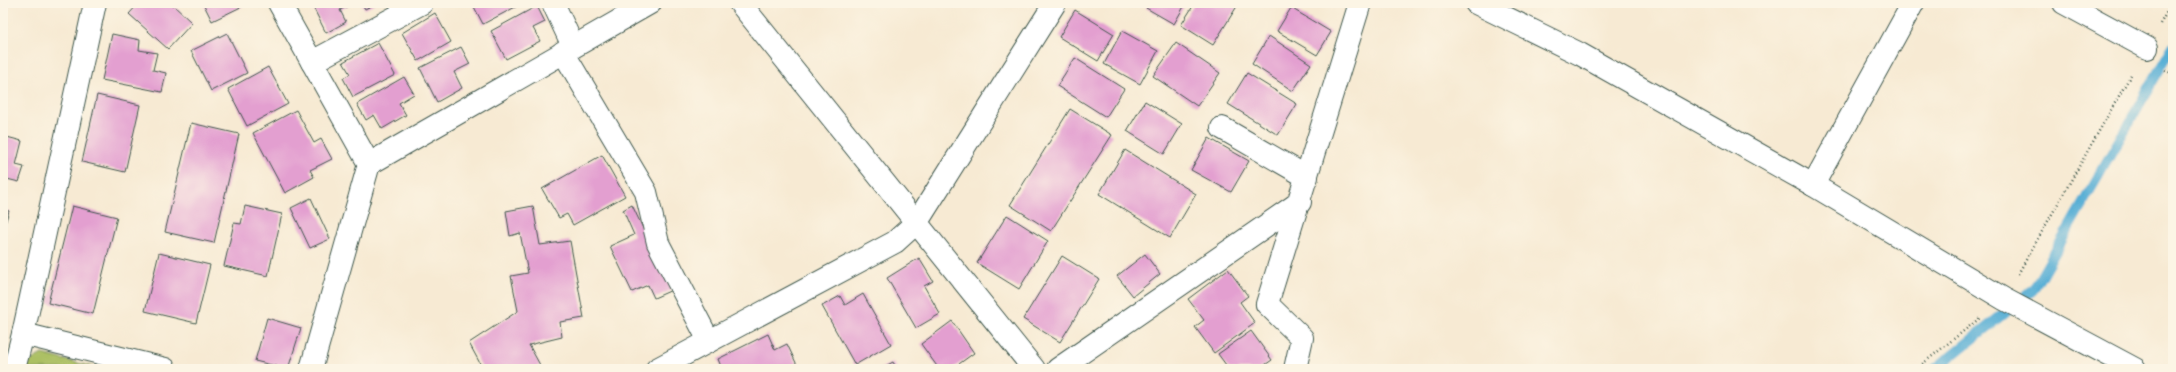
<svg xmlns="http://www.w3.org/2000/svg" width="2176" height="372" font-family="'Playpen Sans',sans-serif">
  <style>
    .green { fill: #acc064; stroke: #667e4c }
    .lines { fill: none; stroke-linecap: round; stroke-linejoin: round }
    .stream { stroke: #58afd5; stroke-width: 10 }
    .building { fill: #e39fd0 }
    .minor-casing { stroke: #3f574c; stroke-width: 24 }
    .path { stroke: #3f574c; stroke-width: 2.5; stroke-dasharray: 1 3; stroke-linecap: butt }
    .minor { stroke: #fff; stroke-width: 22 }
  </style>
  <rect width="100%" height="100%" fill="#fcf5e5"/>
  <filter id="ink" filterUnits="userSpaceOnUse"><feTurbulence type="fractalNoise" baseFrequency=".025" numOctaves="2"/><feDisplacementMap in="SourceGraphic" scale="8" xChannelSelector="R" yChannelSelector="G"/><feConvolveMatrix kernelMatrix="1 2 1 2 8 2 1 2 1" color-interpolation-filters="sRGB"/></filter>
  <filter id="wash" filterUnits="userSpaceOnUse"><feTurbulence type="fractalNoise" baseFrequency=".012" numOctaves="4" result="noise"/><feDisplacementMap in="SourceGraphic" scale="16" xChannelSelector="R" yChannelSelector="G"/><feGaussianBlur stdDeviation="0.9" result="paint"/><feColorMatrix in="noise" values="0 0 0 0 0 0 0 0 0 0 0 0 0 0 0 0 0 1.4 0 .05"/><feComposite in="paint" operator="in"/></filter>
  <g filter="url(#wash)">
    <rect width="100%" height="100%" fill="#f7ead3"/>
    <polygon class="green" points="42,354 101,369 22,369 23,365"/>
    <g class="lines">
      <polyline class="stream" points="1935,369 2033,290 2173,46"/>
    </g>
    <g id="blocks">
      <g class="building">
        <polygon points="139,3 171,3 192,23 168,49 129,14"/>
        <polygon points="203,3 244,3 245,5 212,21"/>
        <polygon points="311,3 349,3 350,5 340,10 346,22 326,33"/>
        <polygon points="361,3 377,3 365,9"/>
        <polygon points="472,3 523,3 483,24"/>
        <polygon points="1149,3 1186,3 1174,24 1146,8"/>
        <polygon points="1195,3 1239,3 1213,45 1181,25"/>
        <polygon points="537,6 545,22 533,28 540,41 506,59 491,31"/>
        <polygon points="1291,8 1331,32 1317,55 1277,31"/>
        <polygon points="1075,10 1114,34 1098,61 1059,37"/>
        <polygon points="435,13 451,42 418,61 402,33"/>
        <polygon points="1122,31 1158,51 1140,84 1104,64"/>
        <polygon points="227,33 247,73 211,91 191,51"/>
        <polygon points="112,34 140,40 139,50 157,53 153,70 166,73 162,92 102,80"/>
        <polygon points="1269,36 1311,64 1293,91 1252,64"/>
        <polygon points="378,43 395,75 353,97 343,78 350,74 343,62"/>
        <polygon points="1176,43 1220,73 1197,106 1153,76"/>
        <polygon points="461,47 470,64 454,72 462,88 437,102 420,68"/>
        <polygon points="1075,58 1124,89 1106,117 1057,86"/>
        <polygon points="268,67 288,104 247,126 228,89"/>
        <polygon points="1247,73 1297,104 1278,135 1228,104"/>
        <polygon points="404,77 414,94 399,103 406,115 382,129 374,115 366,120 357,104"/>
        <polygon points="97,95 140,105 125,172 82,162"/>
        <polygon points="1145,101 1182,124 1164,154 1127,131"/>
        <polygon points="1070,109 1112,135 1051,231 1010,205"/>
        <polygon points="296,110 314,143 321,139 332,159 310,170 314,177 285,193 253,133"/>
        <polygon points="191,123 239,134 214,243 165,232"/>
        <polygon points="3,136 22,141 16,165 24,167 19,182 3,178"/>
        <polygon points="1209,138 1249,161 1231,192 1191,170"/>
        <polygon points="1125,150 1196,194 1170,238 1099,194"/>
        <polygon points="602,155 625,196 573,225 567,214 559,218 542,189"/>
        <polygon points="311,198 330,239 310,248 291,208"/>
        <polygon points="632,205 672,290 654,298 648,285 632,292 610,246 634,235 623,210"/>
        <polygon points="72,206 117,217 93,314 48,303"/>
        <polygon points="245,206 282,214 268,276 224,266 234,223 241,224"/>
        <polygon points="533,206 540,245 570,241 584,318 560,322 562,337 529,345 540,365 534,369 483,369 469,343 518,311 511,276 528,273 520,233 510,236 506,211"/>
        <polygon points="3,209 9,211 3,230"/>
        <polygon points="1007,215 1048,241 1019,289 977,263"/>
        <polygon points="159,253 210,265 196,323 145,311"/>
        <polygon points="1145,254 1160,274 1133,296 1117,276"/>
        <polygon points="1062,256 1099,279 1060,342 1023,319"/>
        <polygon points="919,258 933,281 924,286 940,314 916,328 887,278"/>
        <polygon points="1228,269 1248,296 1240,302 1255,323 1214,353 1195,327 1204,320 1188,299"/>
        <polygon points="863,294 891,344 855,365 822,306 840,296 845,305"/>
        <polygon points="267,318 301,328 288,369 255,361"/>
        <polygon points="952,321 974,353 952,369 939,369 921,344"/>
        <polygon points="1251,331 1272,360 1259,369 1229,369 1218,354"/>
        <polygon points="768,334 775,350 787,344 798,367 794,369 722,369 718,359"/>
        <polygon points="893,362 897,369 880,369"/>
      </g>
    </g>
  </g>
  <g filter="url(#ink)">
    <use href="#blocks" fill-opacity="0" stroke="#3f574c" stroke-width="1"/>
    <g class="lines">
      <g class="minor-casing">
        <g id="minor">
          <polyline points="279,3 369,164"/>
          <polyline points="553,3 573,46"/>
          <polyline points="740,3 1034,369"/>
          <polyline points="1476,3 1580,54 1813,185 2004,299 2135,369"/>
          <polyline points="2064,3 2147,48"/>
          <polyline points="563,52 646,192 658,243 709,341"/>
          <polyline points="312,62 422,3"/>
          <polyline points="1222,128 1307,177"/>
          <polyline points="1813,185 1913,3"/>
          <polyline points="23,334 95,3"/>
          <polyline points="14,369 23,334 165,369"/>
          <polyline points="311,369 369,164 650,3"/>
          <polyline points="657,369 895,242 917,222 1055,3"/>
          <polyline points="1058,369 1300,202"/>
          <polyline points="1295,369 1302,338 1267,304 1360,3"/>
        </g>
      </g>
      <g class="path">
        <polyline points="2160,24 2172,3"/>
        <polyline points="2165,70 2173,74"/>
        <polyline points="2018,274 2132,73"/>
        <polyline points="1916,369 1980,318"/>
      </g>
      <use href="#minor" class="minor"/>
    </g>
  </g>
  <rect width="2176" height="372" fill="none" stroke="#fcf5e5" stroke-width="16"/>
</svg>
